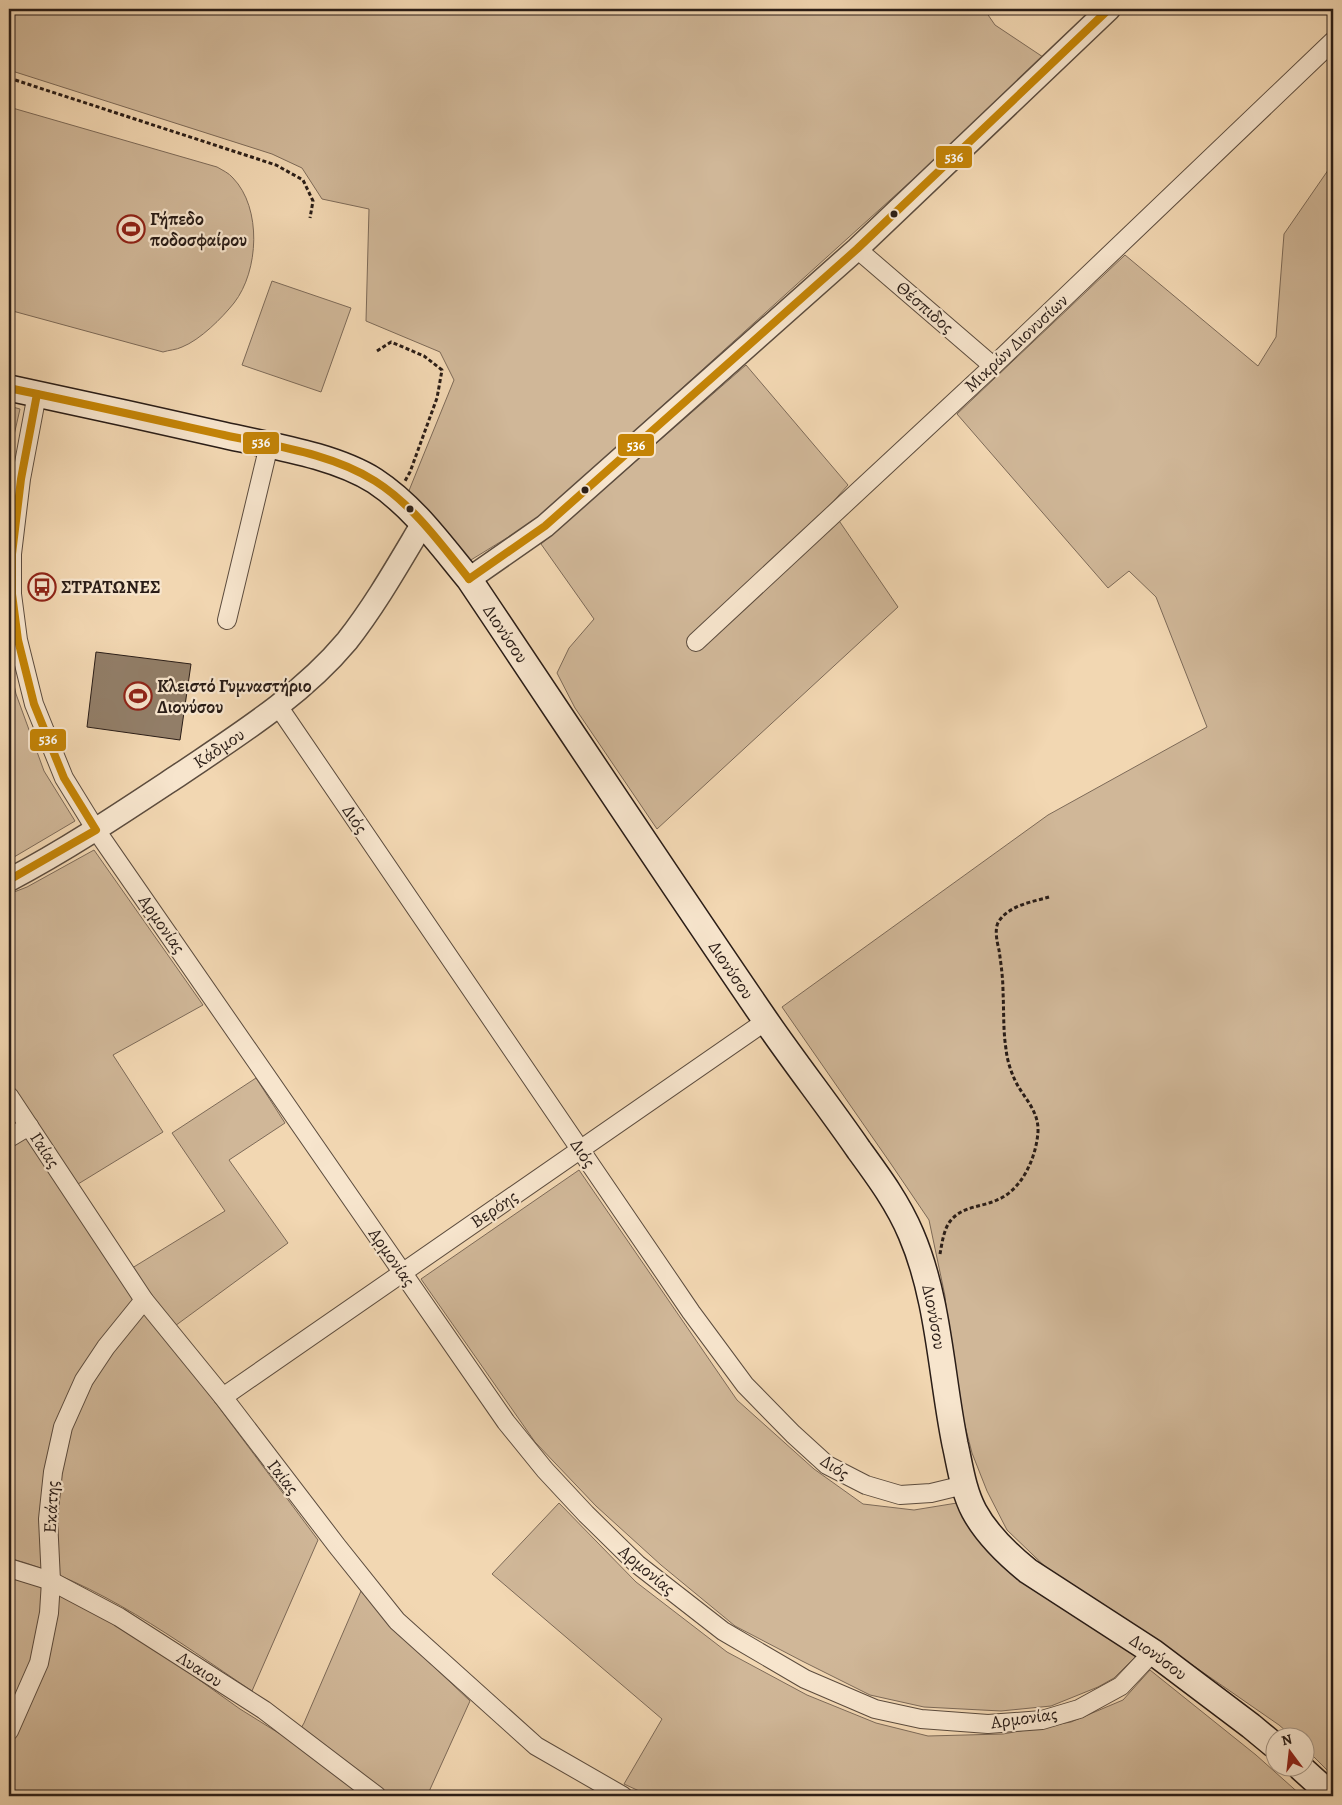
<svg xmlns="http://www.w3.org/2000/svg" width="1342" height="1805" font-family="Alegreya,serif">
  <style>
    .green { fill: #d0b798; stroke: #7d6a58 }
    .building { fill: #927e68; stroke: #2a1d17 }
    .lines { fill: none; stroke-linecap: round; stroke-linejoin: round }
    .minor-casing { stroke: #5c4c3e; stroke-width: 20 }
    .tertiary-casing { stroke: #5c4c3e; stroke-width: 25 }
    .secondary-casing { stroke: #2a1d17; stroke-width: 28 }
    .path { stroke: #2a1d17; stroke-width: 3; stroke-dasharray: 4 2.5; stroke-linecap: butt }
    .minor { stroke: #f7e5cd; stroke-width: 18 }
    .tertiary { stroke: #f7e5cd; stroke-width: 22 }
    .secondary { stroke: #f7e5cd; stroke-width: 25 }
    .bus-1-casing { stroke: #f7e5cd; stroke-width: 11 }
    .bus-1 { stroke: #c48406; stroke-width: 8 }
    .bus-dot { fill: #2a1d17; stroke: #f7e5cd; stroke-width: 2 }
    .labels { text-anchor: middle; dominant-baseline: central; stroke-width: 4.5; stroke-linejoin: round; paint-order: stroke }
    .poi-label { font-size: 18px; font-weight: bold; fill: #2a1d17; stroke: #f7e5cd; text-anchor: start }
    .street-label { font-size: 18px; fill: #2a1d17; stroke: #f7e5cd }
    .line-badge { stroke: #f7e5cd; stroke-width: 2 }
    .badge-label { font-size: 14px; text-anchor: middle; font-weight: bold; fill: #fff }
  </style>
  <rect width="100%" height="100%" fill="#f2d7b2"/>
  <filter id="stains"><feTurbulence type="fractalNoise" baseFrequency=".004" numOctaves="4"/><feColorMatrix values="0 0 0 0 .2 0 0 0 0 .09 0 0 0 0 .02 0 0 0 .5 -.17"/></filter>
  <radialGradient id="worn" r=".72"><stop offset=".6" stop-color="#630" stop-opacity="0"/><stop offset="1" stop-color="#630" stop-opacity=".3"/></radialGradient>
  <g class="green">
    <polygon points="9,9 984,9 995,25 1046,59 536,520 466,563 408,493 454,380 440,352 366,321 369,209 322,199 302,168 272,154 9,70"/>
    <path d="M 9,107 L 217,167 C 222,170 229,173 233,178 C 262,208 259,271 234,303 C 222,318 200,340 182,347 C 176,350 169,350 163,352 L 9,310 Z"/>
    <polygon points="1333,163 1333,1776 1305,1748 1304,1738 1293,1737 1279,1725 1162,1644 1057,1578 1007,1530 987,1491 972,1453 953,1379 945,1296 929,1220 891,1164 782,1007 1048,815 1207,727 1156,597 1129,571 1108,588 957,414 1125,255 1258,366 1276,337 1284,234"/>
    <polygon points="272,281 351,308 321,392 242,365"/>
    <polygon points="746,365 848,485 829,506 898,607 657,829 575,708 557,673 569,648 594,619 541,544"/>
    <polygon points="9,406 20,409 9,457"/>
    <polygon points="9,662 16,694 44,771 75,821 9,860"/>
    <path d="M 94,850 L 203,1005 L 113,1055 L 163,1132 L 65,1192 L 124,1273 L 225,1211 L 172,1133 L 256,1078 L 285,1123 L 229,1160 L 288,1243 L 164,1334 L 318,1540 L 252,1691 C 176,1640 98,1582 9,1558 L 9,894 L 27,887 Z"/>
    <polygon points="579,1170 737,1400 814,1469 863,1504 914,1510 963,1502 1140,1652 1114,1678 1098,1687 1051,1706 1001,1711 924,1707 870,1695 802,1661 735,1626 661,1565 596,1506 535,1442 421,1279"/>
    <polygon points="559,1503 636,1582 727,1652 807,1695 876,1723 928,1736 1003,1734 1071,1722 1123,1700 1150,1670 1256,1755 1302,1796 650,1796 624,1784 662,1719 492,1574"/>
    <polygon points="9,1575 26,1579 114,1619 240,1709 293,1742 304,1723 361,1591 412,1646 470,1701 427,1796 9,1796"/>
  </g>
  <polygon class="building" points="96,652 191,664 180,740 87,727"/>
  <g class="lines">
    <g class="minor-casing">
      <g id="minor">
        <polyline points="857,249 993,366"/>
        <polyline points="37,394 21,479 12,554 12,594 18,640 34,704 64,778 96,830 506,1422 545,1470 586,1514 637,1564 723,1631 805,1679 875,1709 921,1719 988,1724 1042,1720 1079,1709 1121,1686 1153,1652"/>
        <polyline points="227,620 269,445"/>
        <polyline points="696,642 993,366 1333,41"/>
        <polyline points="278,706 691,1312 745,1385 793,1434 827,1465 866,1485 900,1495 931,1493 964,1485"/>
        <polyline points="9,1096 144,1300 223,1397 337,1546 397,1621 536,1746 623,1796"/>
        <polyline points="9,1138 29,1126"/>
        <polyline points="223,1397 766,1021"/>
        <polyline points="9,1568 51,1581 119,1617 264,1710 377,1796"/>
        <polyline points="9,1731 39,1663 49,1613 51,1581 48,1519 53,1472 63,1427 84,1380 106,1347 144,1300"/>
      </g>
    </g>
    <g class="tertiary-casing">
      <g id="tertiary">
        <polyline points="469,579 545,526 857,249 1109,9"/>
        <path id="s1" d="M 9,880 C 68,849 123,812 179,775 C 238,735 301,696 347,641 C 376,604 399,563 423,523"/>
      </g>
    </g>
    <g class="secondary-casing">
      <g id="secondary">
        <path id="s2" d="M 9,388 C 80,403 152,419 223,435 C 271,446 334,455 375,481 C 413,506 440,544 469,579 C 567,725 664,872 764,1018 C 794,1062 828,1105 859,1150 C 878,1176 898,1203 911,1234 C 939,1299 941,1375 955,1444 C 960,1466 963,1490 974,1511 C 987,1535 1007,1554 1028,1571 L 1153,1652 L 1251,1726 L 1274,1745"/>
        <polyline points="1301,1768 1332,1796"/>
      </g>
    </g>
    <g class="path">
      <polyline points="9,78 276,165 303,180 313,201 310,218"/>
      <polyline points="377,351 391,342 424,356 442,370 437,398 410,472 405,481"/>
      <path d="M 940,1254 C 942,1243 944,1227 952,1219 C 964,1206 982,1207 997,1200 C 1022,1190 1036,1158 1038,1132 C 1039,1109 1022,1097 1014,1078 C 1010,1069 1007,1059 1006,1049 C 1003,1030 1004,1011 1003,992 C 1003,978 1001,964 999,950 C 997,942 994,928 999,921 C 1010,905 1032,902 1049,897"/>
    </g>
    <use href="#minor" class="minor"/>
    <use href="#tertiary" class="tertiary"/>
    <use href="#secondary" class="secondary"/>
    <g class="bus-1-casing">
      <g id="bus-1">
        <path d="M 9,388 C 81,403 152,419 224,435 C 274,446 331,453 375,481 C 413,505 441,544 469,579"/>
        <polyline points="469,579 545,526 857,249 1109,9"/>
        <polyline points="9,880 96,830 64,778 34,704 18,640 12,594 12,554 21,479 37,394"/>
      </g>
    </g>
    <use href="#bus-1" class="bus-1"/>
  </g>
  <defs>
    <g id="stadium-ring" transform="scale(1.4375)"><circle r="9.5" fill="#f7e5cd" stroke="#8f2418" stroke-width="1.5"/><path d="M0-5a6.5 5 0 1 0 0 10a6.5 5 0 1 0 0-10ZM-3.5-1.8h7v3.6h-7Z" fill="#8f2418"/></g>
    <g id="bus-ring" transform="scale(1.4375)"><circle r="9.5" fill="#f7e5cd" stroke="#8f2418" stroke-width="1.5"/><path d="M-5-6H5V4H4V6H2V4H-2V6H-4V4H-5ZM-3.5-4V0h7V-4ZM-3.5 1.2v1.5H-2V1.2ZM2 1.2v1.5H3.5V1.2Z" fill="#8f2418"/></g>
  </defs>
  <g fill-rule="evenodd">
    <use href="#stadium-ring" x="131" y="229"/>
    <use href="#bus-ring" x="42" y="587"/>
    <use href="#stadium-ring" x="138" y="696"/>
  </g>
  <g class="bus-dot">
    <circle cx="894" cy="214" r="4.5"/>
    <circle cx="585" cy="490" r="4.5"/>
    <circle cx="410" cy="509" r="4.5"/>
  </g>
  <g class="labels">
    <g class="poi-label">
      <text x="150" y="219">Γήπεδο<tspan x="150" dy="21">ποδοσφαίρου</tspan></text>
      <text x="61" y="587">ΣΤΡΑΤΩΝΕΣ</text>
      <text x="157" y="686">Κλειστό Γυμναστήριο<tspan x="157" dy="21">Διονύσου</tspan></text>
    </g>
    <g class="street-label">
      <text transform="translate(925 307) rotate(41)">Θέσπιδος</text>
      <text transform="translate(1016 343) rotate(-43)">Μικρών Διονυσίων</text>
      <text stroke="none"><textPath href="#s2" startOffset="581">Διονύσου</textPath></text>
      <text stroke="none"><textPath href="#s1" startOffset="248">Κάδμου</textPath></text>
      <text transform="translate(355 819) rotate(56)">Διός</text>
      <text transform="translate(162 924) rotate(55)">Αρμονίας</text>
      <text stroke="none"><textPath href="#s2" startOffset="986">Διονύσου</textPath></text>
      <text transform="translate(45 1150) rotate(57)">Γαίας</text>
      <text transform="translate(583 1153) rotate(56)">Διός</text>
      <text transform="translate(494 1209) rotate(-34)">Βερόης</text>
      <text transform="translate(392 1257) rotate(55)">Αρμονίας</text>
      <text stroke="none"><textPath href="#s2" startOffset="1392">Διονύσου</textPath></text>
      <text transform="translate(835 1467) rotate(33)">Διός</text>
      <text transform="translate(283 1477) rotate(52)">Γαίας</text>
      <text transform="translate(51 1507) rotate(-87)">Εκάτης</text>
      <text transform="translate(647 1570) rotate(40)">Αρμονίας</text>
      <text stroke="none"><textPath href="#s2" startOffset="1828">Διονύσου</textPath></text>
      <text transform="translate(200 1669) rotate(33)">Λυαιου</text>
      <text transform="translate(1024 1718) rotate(-8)">Αρμονίας</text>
    </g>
  </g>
  <g class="line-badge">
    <rect x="935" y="145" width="38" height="24" rx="5" fill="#c48406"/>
    <rect x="242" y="431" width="38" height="24" rx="5" fill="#c48406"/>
    <rect x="617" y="433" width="38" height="24" rx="5" fill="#c48406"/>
    <rect x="29" y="728" width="38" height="24" rx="5" fill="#c48406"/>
  </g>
  <g class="badge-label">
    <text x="954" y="162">536</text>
    <text x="261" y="447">536</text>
    <text x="636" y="450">536</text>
    <text x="48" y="744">536</text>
  </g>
  <rect width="1342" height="1805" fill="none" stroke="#f2d7b2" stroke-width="30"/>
  <rect x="10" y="10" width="1322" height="1785" fill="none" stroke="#2a1d17" stroke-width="2.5"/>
  <rect x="15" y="15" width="1312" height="1775" fill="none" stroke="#2a1d17"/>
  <g transform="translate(1290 1752) rotate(345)"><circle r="24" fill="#f7e5cd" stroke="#a59584"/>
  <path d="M0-4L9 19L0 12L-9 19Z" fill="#8f2418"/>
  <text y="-8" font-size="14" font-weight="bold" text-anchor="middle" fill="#2a1d17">N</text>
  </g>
  <rect width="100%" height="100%" filter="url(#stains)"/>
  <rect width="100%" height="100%" fill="url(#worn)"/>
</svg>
